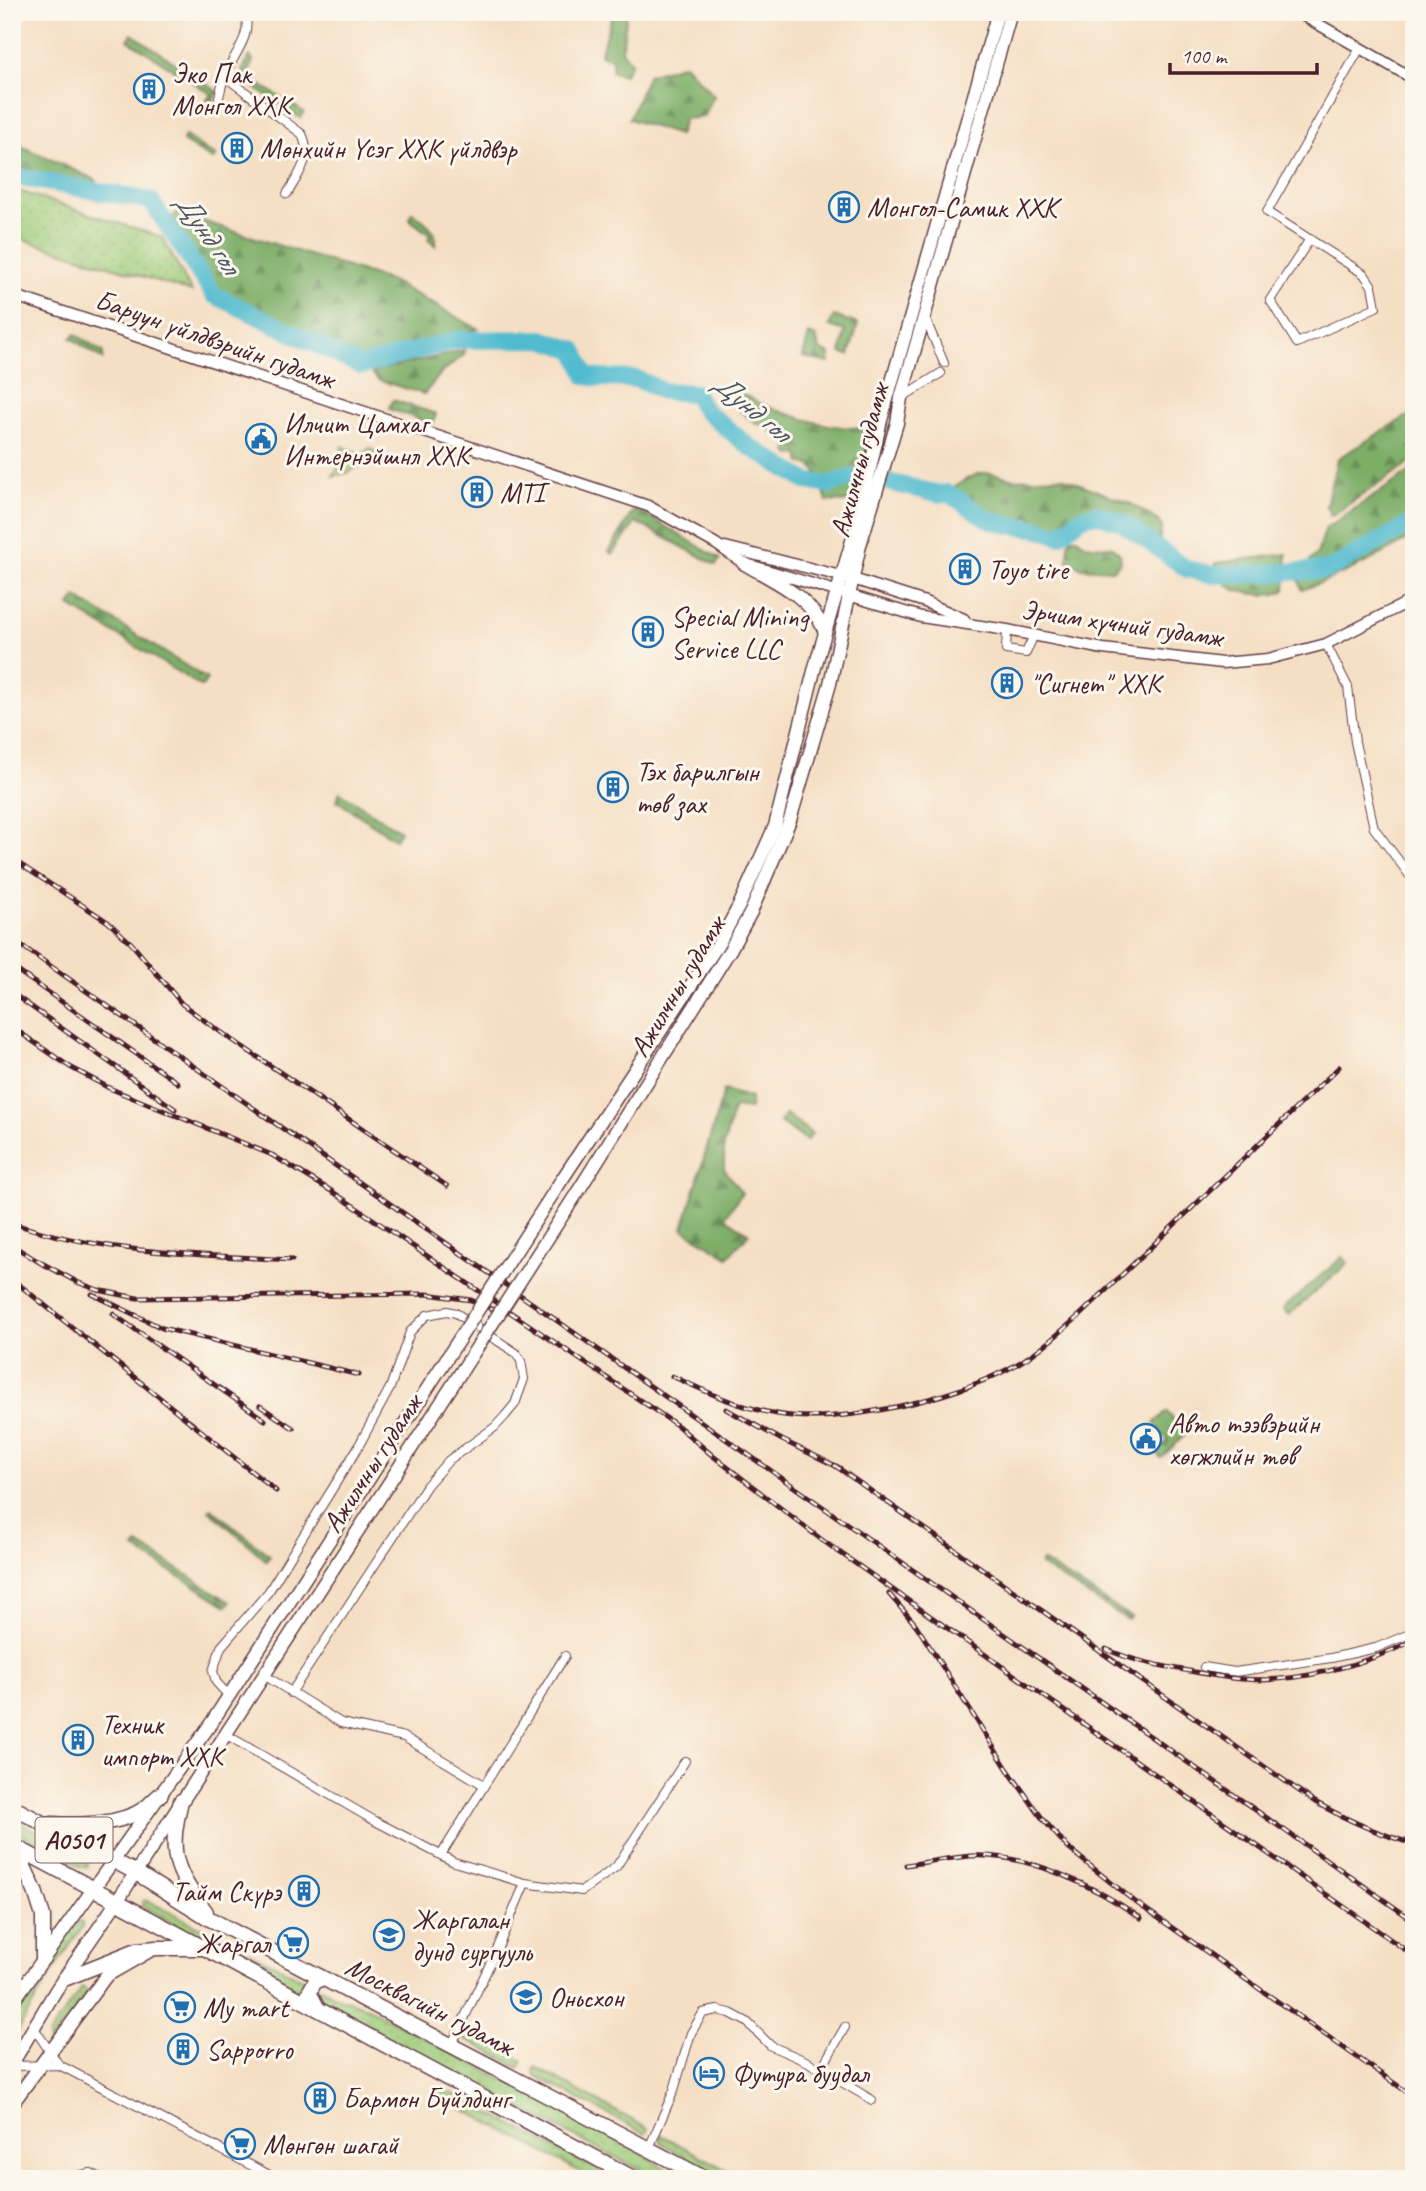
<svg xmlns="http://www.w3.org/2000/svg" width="1426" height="2191" font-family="Caveat,sans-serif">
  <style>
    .grass { fill: url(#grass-dots); stroke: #737451; stroke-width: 2 }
    .forest { fill: url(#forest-firs); stroke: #64664a; stroke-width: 2 }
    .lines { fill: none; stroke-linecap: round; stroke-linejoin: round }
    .river { stroke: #52bbcf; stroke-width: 18 }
    .street-casing { stroke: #643c42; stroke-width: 10 }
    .secondary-casing { stroke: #643c42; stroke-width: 13 }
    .primary-casing { stroke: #643c42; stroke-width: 15 }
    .highway-casing { stroke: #643c42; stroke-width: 17 }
    .street { stroke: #fff; stroke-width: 8 }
    .secondary { stroke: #fff; stroke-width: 10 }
    .primary { stroke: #fff; stroke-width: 12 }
    .highway { stroke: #fff; stroke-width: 14 }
    .rail-casing { stroke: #4a1f2b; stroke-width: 5 }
    .rail { stroke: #fbf7ec; stroke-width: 2.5; stroke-dasharray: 8; stroke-linecap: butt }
    .primary-bridge-casing { stroke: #643c42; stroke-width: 15; stroke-linecap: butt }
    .primary-bridge { stroke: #fff; stroke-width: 12 }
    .labels { text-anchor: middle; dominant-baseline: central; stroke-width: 6; stroke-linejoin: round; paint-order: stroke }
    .shield { fill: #fbf7ec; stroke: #7f6065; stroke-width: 2 }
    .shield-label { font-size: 26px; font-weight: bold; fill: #4a1f2b }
    .poi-label { font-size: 28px; fill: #4a1f2b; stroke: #fbf7ec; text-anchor: start }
    .street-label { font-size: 28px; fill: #4a1f2b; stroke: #fbf7ec }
    .water-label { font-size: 30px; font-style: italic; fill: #4d5664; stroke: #fbf7ec }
  </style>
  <defs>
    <pattern id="grass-dots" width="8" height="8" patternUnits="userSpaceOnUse" patternTransform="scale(1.75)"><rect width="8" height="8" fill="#9cca77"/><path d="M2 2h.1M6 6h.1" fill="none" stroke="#88ad67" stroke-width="1.8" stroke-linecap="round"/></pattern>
    <pattern id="forest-firs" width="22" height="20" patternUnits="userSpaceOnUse" patternTransform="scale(1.75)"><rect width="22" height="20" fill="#7dae68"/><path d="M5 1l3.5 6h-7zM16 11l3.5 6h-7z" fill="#688d56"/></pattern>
  </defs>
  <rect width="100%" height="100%" fill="#fbf7ec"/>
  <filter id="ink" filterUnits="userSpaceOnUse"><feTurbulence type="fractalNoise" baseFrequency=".0143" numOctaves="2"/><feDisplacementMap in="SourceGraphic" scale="14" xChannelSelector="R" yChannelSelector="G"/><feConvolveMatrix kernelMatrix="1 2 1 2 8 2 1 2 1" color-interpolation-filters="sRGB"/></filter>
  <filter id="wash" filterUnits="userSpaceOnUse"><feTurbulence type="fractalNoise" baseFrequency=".00686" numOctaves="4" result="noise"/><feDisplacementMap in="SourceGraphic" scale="28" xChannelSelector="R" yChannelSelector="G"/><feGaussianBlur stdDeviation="1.57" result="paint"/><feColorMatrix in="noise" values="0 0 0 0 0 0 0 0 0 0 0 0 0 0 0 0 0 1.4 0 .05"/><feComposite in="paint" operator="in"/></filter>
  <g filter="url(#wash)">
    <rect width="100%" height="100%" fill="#f5dfc4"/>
    <g class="grass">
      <polygon points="12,189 162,237 192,292 12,236"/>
      <polygon points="342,446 361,455 370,448 377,453 377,457 347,473 333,476 340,463"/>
      <polygon points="12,1818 86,1858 88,1865 86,1867 80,1866 12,1829"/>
      <polygon points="146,1900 306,1981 302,1993 142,1906 142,1902"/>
      <polygon points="78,1921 81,1921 83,1926 46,1981 18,2031 12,2029 12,2016"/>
      <polygon points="82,1987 85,1989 86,1994 49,2044 48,2035"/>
      <polygon points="320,1988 341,1999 362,2005 633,2148 682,2179 662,2179 610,2155 355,2021 318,1995 316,1993"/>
      <polygon points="464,2029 523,2061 519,2068 460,2036"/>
      <polygon points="535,2067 648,2129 645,2134 536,2076 534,2073"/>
      <polygon points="437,2090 454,2094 615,2179 594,2179 435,2094"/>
      <polygon points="661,2135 740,2177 739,2179 726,2179 663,2144 660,2140"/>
    </g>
    <g class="forest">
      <polygon points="613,12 627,12 622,50 631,63 624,75 612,72 612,59 600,55"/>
      <polygon points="132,34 218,92 204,115 200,112 211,94 128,40"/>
      <polygon points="250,56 253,60 248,77 304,112 301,118 244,81 242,71"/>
      <polygon points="684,64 714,96 703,117 684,119 679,135 629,119 648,75"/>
      <polygon points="185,136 216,156 213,160 183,141"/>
      <polygon points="12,142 96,180 99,200 12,175"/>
      <path d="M 412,212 C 425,222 437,228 436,246 L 428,240 L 430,235 L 409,219 Z"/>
      <polygon points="177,213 391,281 478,329 359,360 216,291 171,218"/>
      <polygon points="834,316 858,324 849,355 841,353 845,331 829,326"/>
      <polygon points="75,334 103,352 103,359 71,338"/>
      <polygon points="809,334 816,337 819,349 830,354 829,363 803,357"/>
      <polygon points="465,350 464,355 441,373 424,394 378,380 371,372"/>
      <path d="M 739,394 C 750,396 755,401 764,405 C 790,416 836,431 863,427 L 872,438 L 861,471 L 843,472 L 839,477 L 823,481 C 814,471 816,464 801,463 L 799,454 L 791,455 L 788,452 L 788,437 L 791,433 L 787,428 L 780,434 L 772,432 L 765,425 L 756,424 L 737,408 L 733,399 Z"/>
      <polygon points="393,400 436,414 433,424 389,409"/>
      <polygon points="1414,412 1414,460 1331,516 1326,506 1337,459"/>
      <path d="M 1414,469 L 1414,535 C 1379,558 1342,575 1302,590 L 1297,574 L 1317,554 L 1326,528 Z"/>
      <path d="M 981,473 L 990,473 L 1014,479 L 1062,477 L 1131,504 L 1159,521 L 1162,527 L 1160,538 L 1144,544 C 1136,539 1131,532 1123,527 C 1095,510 1081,521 1060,540 C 1048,536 1034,530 1031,517 L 1027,515 L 1025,521 L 1020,523 L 1010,517 L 997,520 L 966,496 C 953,499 946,504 932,498 L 927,500 L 913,494 L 927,489 L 935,492 L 938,489 L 943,492 C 957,488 967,476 981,473 Z"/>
      <polygon points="850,480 856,486 858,492 850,502 827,501 823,490"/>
      <polygon points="633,511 643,513 720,559 716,565 636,522 613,554 609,552"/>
      <path d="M 1072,538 L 1077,538 C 1086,548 1099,547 1111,546 L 1120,554 L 1121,562 L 1112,570 L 1082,568 L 1068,561 L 1068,543 Z"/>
      <path d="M 1287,554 L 1285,590 C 1274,596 1269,595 1257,594 C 1234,592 1228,589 1214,570 L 1216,563 Z"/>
      <polygon points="76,597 207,679 202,687 70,606"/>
      <polygon points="340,792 400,831 395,839 336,800"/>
      <polygon points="724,1090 751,1098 750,1109 734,1107 724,1144 724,1169 742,1193 725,1217 749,1234 728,1257 683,1229"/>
      <polygon points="786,1114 812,1134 807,1141 780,1122"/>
      <polygon points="1342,1257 1348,1263 1289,1315 1283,1309"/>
      <polygon points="1167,1412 1186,1434 1161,1458 1156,1452 1168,1441 1154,1423"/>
      <polygon points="211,1508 270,1556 267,1561 209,1510"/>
      <polygon points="138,1544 230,1602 227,1606 135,1549"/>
      <polygon points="1042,1561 1131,1617 1128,1620 1040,1565"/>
    </g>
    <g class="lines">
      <path class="river" d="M 12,176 L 151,201 L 214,295 L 361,366 L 456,340 L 542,339 L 575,350 L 586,376 L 599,378 L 637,379 L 663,391 L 695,393 L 704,410 L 750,447 L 806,481 L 828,485 L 849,478 L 883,481 L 940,494 L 947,493 C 964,501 977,516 994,521 C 1016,529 1040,525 1058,536 L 1083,517 L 1097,514 L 1121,522 L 1187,569 L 1214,575 L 1250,574 L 1328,570 L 1414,522"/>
    </g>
  </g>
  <g filter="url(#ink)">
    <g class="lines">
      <g class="street-casing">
        <g id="street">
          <path d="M 224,76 L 302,134 C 313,157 299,174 287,194"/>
          <path d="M 219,97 C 221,90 222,82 225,75 C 233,55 254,35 244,12"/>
          <polyline points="1310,239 1270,300 1297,343 1376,307 1372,286 1364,274 1267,212 1360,48"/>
          <polyline points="925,318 944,363"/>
          <polyline points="901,398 941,373"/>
          <polyline points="1007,630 1006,650 1026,653 1033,637"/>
          <polyline points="1326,644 1348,687 1355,742 1374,828 1414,881"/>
          <polyline points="1204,1667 1235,1672 1331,1658 1376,1648 1414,1632"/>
          <polyline points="264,1675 341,1723 404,1737 484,1785"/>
          <polyline points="229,1696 216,1682 213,1671 221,1647 269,1591 357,1449 390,1388 410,1332 427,1315 447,1311 456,1313 516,1353 521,1361 524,1379 515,1404 505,1416 495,1427 449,1460 427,1485 291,1693"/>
          <polyline points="225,1734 375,1821 454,1862 525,1883 499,1945 452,2044"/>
          <polyline points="441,1855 565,1656"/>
          <polyline points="525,1883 582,1891 616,1867 685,1761"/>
          <polyline points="34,2028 59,2065"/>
          <polyline points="12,2066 59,2065 67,2069 277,2179"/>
          <polyline points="821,2069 845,2027"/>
          <polyline points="649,2148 674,2090 691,2033 703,2013 717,2010 730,2013 747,2022 771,2046 808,2062 872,2100"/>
          <polyline points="63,2179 91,2173 102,2179"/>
        </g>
      </g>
      <g class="secondary-casing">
        <g id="secondary">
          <polyline points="1297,12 1414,79"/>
          <polyline points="12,295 648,506 716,544 743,563 921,617 1007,630 1103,649 1222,663 1268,659 1326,644 1414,599"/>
          <polyline points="725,547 853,579 925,602 964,619"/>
        </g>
      </g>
      <g class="primary-casing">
        <g id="primary">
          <path d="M 743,563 C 775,582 811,596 825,632"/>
          <polyline points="559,1184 719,943 739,906 775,826 815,667 859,517 881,420 998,12"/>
          <polyline points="577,1193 730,950 751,912 790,820 830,684 860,545 897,423 901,398 1011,12"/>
          <polyline points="12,2003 212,1722 447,1358"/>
          <polyline points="12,2064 56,1990 116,1903 463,1369"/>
          <polyline points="12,2104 106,1976 153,1949"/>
        </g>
      </g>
      <g class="highway-casing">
        <g id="highway">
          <path d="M 181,1801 C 168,1854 174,1869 206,1912"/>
          <polyline points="12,1807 135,1872 210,1919 706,2179"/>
          <path d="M 52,1824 C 79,1826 120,1825 144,1809 C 150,1805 155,1798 161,1794"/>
          <polyline points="12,1845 635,2179"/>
          <polyline points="15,1847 35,1891 43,1916 43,1958"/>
          <polyline points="64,1979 137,1950 156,1948 201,1948"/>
          <polyline points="318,2009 309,1992 315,1982 322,1978"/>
        </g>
      </g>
      <use href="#street" class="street"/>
      <use href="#secondary" class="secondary"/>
      <use href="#primary" class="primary"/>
      <use href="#highway" class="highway"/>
      <g class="rail-casing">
        <g id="rail">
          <polyline points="12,859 108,922 131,943 182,1004 212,1026 447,1186"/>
          <polyline points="12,939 1414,1921"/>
          <polyline points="12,967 178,1083"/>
          <polyline points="12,993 175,1109"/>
          <polyline points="12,1027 70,1067 109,1088 272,1155 333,1192 678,1426 713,1456 822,1540 1414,1956"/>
          <path d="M 12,1223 C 103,1254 196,1254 292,1260"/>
          <polyline points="12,1245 44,1265"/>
          <polyline points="36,1260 77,1282 98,1290 137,1298 427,1294 471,1300 496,1311"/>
          <polyline points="12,1279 276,1491"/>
          <polyline points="92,1294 162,1328 359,1375"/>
          <polyline points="113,1314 265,1420"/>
          <path d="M 672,1376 C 707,1392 740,1408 777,1414 C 841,1426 954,1398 1010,1368 C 1035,1355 1057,1335 1079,1316 L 1339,1067"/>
          <polyline points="260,1406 293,1428"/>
          <polyline points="726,1409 782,1440 840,1468"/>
          <path d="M 834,1465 L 1315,1802 C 1347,1820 1378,1834 1414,1844"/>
          <polyline points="889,1594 916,1625 1008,1770 1042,1818 1068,1848 1134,1901 1414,2097"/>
          <path d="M 1106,1649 C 1132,1661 1161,1666 1189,1671 C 1207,1674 1225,1678 1242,1679 C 1296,1684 1367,1664 1414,1640"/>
          <path d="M 906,1865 C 927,1862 949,1858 970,1856 C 1026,1852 1096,1887 1141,1918"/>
        </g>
      </g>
      <use href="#rail" class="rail"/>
      <g class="primary-bridge-casing">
        <g id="primary-bridge">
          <polyline points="447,1358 559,1184"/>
          <polyline points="463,1369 577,1193"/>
        </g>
      </g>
      <use href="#primary-bridge" class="primary-bridge"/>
    </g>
  </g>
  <defs>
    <g id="building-ring" transform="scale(1.575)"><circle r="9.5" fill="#fbf7ec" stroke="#1f6fb2" stroke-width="1.5"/><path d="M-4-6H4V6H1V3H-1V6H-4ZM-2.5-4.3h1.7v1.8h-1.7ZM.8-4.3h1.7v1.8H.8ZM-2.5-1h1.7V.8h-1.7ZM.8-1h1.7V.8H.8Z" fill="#1f6fb2"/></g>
    <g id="civic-ring" transform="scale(1.575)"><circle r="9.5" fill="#fbf7ec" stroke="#1f6fb2" stroke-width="1.5"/><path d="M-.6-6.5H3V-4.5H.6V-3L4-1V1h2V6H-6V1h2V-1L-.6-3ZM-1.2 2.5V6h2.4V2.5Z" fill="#1f6fb2"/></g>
    <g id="school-ring" transform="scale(1.575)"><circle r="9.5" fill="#fbf7ec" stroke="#1f6fb2" stroke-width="1.5"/><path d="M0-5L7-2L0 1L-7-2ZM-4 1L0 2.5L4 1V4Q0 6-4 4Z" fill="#1f6fb2"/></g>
    <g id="supermarket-ring" transform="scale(1.575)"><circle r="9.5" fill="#fbf7ec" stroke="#1f6fb2" stroke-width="1.5"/><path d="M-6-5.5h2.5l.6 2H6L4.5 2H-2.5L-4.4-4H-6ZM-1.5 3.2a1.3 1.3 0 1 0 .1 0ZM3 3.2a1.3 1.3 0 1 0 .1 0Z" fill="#1f6fb2"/></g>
    <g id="hotel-ring" transform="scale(1.575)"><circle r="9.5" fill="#fbf7ec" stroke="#1f6fb2" stroke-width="1.5"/><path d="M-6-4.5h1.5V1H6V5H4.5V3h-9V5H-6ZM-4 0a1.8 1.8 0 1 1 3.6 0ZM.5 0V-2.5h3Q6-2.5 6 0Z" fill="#1f6fb2"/></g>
  </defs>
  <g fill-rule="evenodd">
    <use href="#building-ring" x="149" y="89"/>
    <use href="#building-ring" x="237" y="148"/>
    <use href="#building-ring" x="844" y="207"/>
    <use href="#civic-ring" x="261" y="439"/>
    <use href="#building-ring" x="477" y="492"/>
    <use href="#building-ring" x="965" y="569"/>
    <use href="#building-ring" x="648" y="632"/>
    <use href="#building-ring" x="1007" y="683"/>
    <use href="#building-ring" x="613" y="787"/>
    <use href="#civic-ring" x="1146" y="1439"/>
    <use href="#building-ring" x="78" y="1740"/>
    <use href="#building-ring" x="304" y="1891"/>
    <use href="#school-ring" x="389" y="1935"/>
    <use href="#supermarket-ring" x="293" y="1943"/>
    <use href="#school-ring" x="526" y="1997"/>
    <use href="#supermarket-ring" x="180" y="2007"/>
    <use href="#building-ring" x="183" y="2049"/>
    <use href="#hotel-ring" x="709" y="2073"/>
    <use href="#building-ring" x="320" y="2098"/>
    <use href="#supermarket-ring" x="240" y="2144"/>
  </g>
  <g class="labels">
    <rect class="shield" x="35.5" y="1817.5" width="77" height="45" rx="5"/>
    <g class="shield-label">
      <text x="74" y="1840">A0501</text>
    </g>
    <g class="poi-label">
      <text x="172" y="73">Эко Пак<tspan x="172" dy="32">Монгол ХХК</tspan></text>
      <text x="260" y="148">Мөнхийн Үсэг ХХК үйлдвэр</text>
      <text x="867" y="207">Монгол-Самик ХХК</text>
      <text x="284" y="423">Илчит Цамхаг<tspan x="284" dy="32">Интернэйшнл ХХК</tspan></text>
      <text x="500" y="492">MTI</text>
      <text x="988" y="569">Toyo tire</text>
      <text x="671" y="616">Special Mining<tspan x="671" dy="32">Service LLC</tspan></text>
      <text x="1030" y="683">"Сигнет" ХХК</text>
      <text x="636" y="771">Тэх барилгын<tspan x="636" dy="32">төв зах</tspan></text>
      <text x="1169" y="1423">Авто тээвэрийн<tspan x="1169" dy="32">хөгжлийн төв</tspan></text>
      <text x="101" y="1724">Техник<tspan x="101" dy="32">импорт ХХК</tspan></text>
      <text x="281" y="1891" text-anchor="end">Тайм Скүрэ</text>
      <text x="412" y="1919">Жаргалан<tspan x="412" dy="32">дунд сургууль</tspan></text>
      <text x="270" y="1943" text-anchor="end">Жаргал</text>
      <text x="549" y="1997">Оньсхон</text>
      <text x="203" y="2007">My mart</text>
      <text x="206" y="2049">Sapporro</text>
      <text x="732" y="2073">Футура буудал</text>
      <text x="343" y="2098">Бармон Буйлдинг</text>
      <text x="263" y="2144">Мөнгөн шагай</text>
    </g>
    <g class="street-label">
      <text transform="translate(215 339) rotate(19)">Баруун үйлдвэрийн гудамж</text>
      <text transform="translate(859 460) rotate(-75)">Ажилчны гудамж</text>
      <text transform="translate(1122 623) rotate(8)">Эрчим хүчний гудамж</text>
      <text transform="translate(677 986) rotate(-59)">Ажилчны гудамж</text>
      <text transform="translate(372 1463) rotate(-57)">Ажилчны гудамж</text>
      <text transform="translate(430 2006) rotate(27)">Москвагийн гудамж</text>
    </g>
    <g class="water-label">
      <text transform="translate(208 233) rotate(55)">Дунд гол</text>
      <text transform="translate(752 407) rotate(39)">Дунд гол</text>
    </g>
  </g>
  <rect width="1426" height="2191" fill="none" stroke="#fbf7ec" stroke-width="42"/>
  <path d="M1170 63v10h147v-10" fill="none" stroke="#4a1f2b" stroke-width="3.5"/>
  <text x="1181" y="63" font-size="21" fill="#4a1f2b" stroke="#fbf7ec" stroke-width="5" paint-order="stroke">100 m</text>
</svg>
